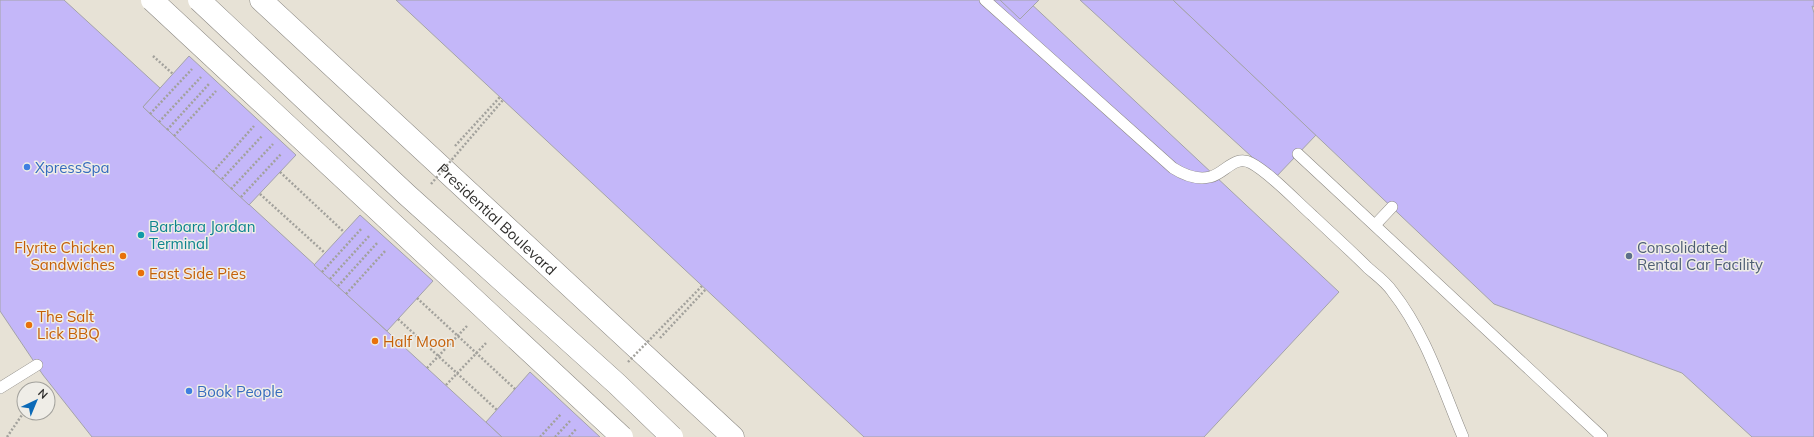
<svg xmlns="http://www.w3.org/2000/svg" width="1814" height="437" font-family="Mulish,sans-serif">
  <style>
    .built { fill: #e7e2d6; fill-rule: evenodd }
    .building { fill: #c4b7f9; stroke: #a4a3a9 }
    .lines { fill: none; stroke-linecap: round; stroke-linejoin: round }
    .lane-casing { stroke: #8b8883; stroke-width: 12 }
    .secondary-casing { stroke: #8b8883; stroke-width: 23 }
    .path { stroke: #a2a19c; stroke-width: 2.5; stroke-dasharray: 2 2; stroke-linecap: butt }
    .lane { stroke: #fff; stroke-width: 11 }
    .secondary { stroke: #fff; stroke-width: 22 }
    .secondary-bridge-casing { stroke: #8b8883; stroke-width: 23; stroke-linecap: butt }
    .path-bridge { stroke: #a2a19c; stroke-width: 2.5; stroke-dasharray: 2 2; stroke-linecap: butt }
    .secondary-bridge { stroke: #fff; stroke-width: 22 }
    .shop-dot { fill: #3f7fe0; stroke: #efede7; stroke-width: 1.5 }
    .culture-dot { fill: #0f9aa8; stroke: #efede7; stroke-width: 1.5 }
    .food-dot { fill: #e8710a; stroke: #efede7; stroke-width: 1.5 }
    .service-dot { fill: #5c6f8a; stroke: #efede7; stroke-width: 1.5 }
    .labels { text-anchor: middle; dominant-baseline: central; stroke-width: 3; stroke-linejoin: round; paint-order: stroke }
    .shop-label { font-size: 15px; fill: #366cbe; stroke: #efede7; text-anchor: start }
    .street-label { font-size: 15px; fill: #2f2e2c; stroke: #efede7 }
    .culture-label { font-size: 15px; fill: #0d838f; stroke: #efede7; text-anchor: start }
    .food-label { font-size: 15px; fill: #c56008; stroke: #efede7; text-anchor: start }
    .service-label { font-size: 15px; fill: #4e5e75; stroke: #efede7; text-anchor: start }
  </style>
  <rect width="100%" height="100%" fill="#efede7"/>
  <path class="built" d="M 0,0 L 1814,0 L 1814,437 L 0,437 ZM 24,389 L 48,389 L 48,413 L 24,413 Z"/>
  <g class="building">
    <polygon points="0,0 64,0 160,88 143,107 502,437 92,437 43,375 0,311"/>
    <polygon points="396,0 1027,0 1339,292 1204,437 864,437"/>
    <polygon points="1000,0 1039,0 1020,19"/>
    <polygon points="1080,0 1173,0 1316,135 1275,178"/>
    <polygon points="1173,0 1814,0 1814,7 1812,6 1814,13 1814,437 1752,437 1682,373 1494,304"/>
    <polygon points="189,56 296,155 249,205 143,107"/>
    <polygon points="360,215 433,281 387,331 314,265"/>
    <polygon points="530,372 600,437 502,437 486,422"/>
  </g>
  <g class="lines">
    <g class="lane-casing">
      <g id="lane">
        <path d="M 985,0 L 1173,168 C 1184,175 1197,180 1210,177 C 1224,174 1235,154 1251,163 C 1270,173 1296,201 1313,216 C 1331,233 1350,250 1368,268 C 1376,275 1386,282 1392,291 C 1426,334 1442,387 1463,437"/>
        <polyline points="1298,154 1602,437"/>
        <polyline points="1375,225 1392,207"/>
        <polyline points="0,388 37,365"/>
      </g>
    </g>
    <g class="secondary-casing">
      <g id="secondary">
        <path id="s1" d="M 261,0 L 733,437"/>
      </g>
    </g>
    <g class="path">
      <polyline points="153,56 173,74"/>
      <polyline points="150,114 192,69"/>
      <polyline points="159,122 201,77"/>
      <polyline points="167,130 209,84"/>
      <polyline points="174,136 216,91"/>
      <polyline points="455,146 500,97"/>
      <polyline points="213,172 254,126"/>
      <polyline points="280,172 344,232"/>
      <polyline points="222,179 262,136"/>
      <polyline points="231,189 273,144"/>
      <polyline points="260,194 325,253"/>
      <polyline points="241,197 281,154"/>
      <polyline points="322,272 362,228"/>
      <polyline points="330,279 370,235"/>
      <polyline points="346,294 386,250"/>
      <polyline points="417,298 515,389"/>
      <polyline points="398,319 497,410"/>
      <polyline points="660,338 706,289"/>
      <polyline points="427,368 467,326"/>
      <polyline points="446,385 487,342"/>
      <polyline points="7,437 24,412"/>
      <polyline points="540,437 561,414"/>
      <polyline points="555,437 570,421"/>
      <polyline points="569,437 577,428"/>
    </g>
    <use href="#lane" class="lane"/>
    <use href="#secondary" class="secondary"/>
    <g class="secondary-bridge-casing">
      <g id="secondary-bridge">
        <polyline points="152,0 622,437"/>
        <polyline points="199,0 406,194 617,384 672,437"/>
      </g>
    </g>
    <g class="path-bridge">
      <polyline points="431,184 503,100"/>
      <polyline points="338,286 378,242"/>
      <polyline points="628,362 702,286"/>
    </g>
    <use href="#secondary-bridge" class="secondary-bridge"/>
  </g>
  <g class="shop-dot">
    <circle cx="27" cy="167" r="4"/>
    <circle cx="189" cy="391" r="4"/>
  </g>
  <circle class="culture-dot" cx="141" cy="235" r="4"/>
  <g class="food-dot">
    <circle cx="123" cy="256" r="4"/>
    <circle cx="141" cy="273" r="4"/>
    <circle cx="29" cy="325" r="4"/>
    <circle cx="375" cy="341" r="4"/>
  </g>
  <circle class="service-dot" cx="1629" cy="256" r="4"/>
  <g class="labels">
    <g class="shop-label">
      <text x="35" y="167">XpressSpa</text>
      <text x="197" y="391">Book People</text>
    </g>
    <g class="street-label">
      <text stroke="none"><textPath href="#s1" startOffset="322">Presidential Boulevard</textPath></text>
    </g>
    <g class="culture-label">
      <text x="149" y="226">Barbara Jordan<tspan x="149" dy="17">Terminal</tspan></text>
    </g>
    <g class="food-label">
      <text x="115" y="247" text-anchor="end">Flyrite Chicken<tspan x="115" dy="17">Sandwiches</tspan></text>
      <text x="149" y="273">East Side Pies</text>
      <text x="37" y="316">The Salt<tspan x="37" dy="17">Lick BBQ</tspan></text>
      <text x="383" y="341">Half Moon</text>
    </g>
    <g class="service-label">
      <text x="1637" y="247">Consolidated<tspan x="1637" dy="17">Rental Car Facility</tspan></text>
    </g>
  </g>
  <g transform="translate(36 401) rotate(44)"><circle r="19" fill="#efede7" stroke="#a2a19c"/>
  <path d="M0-3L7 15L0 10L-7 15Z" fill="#0c6ab7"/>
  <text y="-6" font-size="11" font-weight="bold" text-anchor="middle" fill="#2f2e2c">N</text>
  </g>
</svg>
